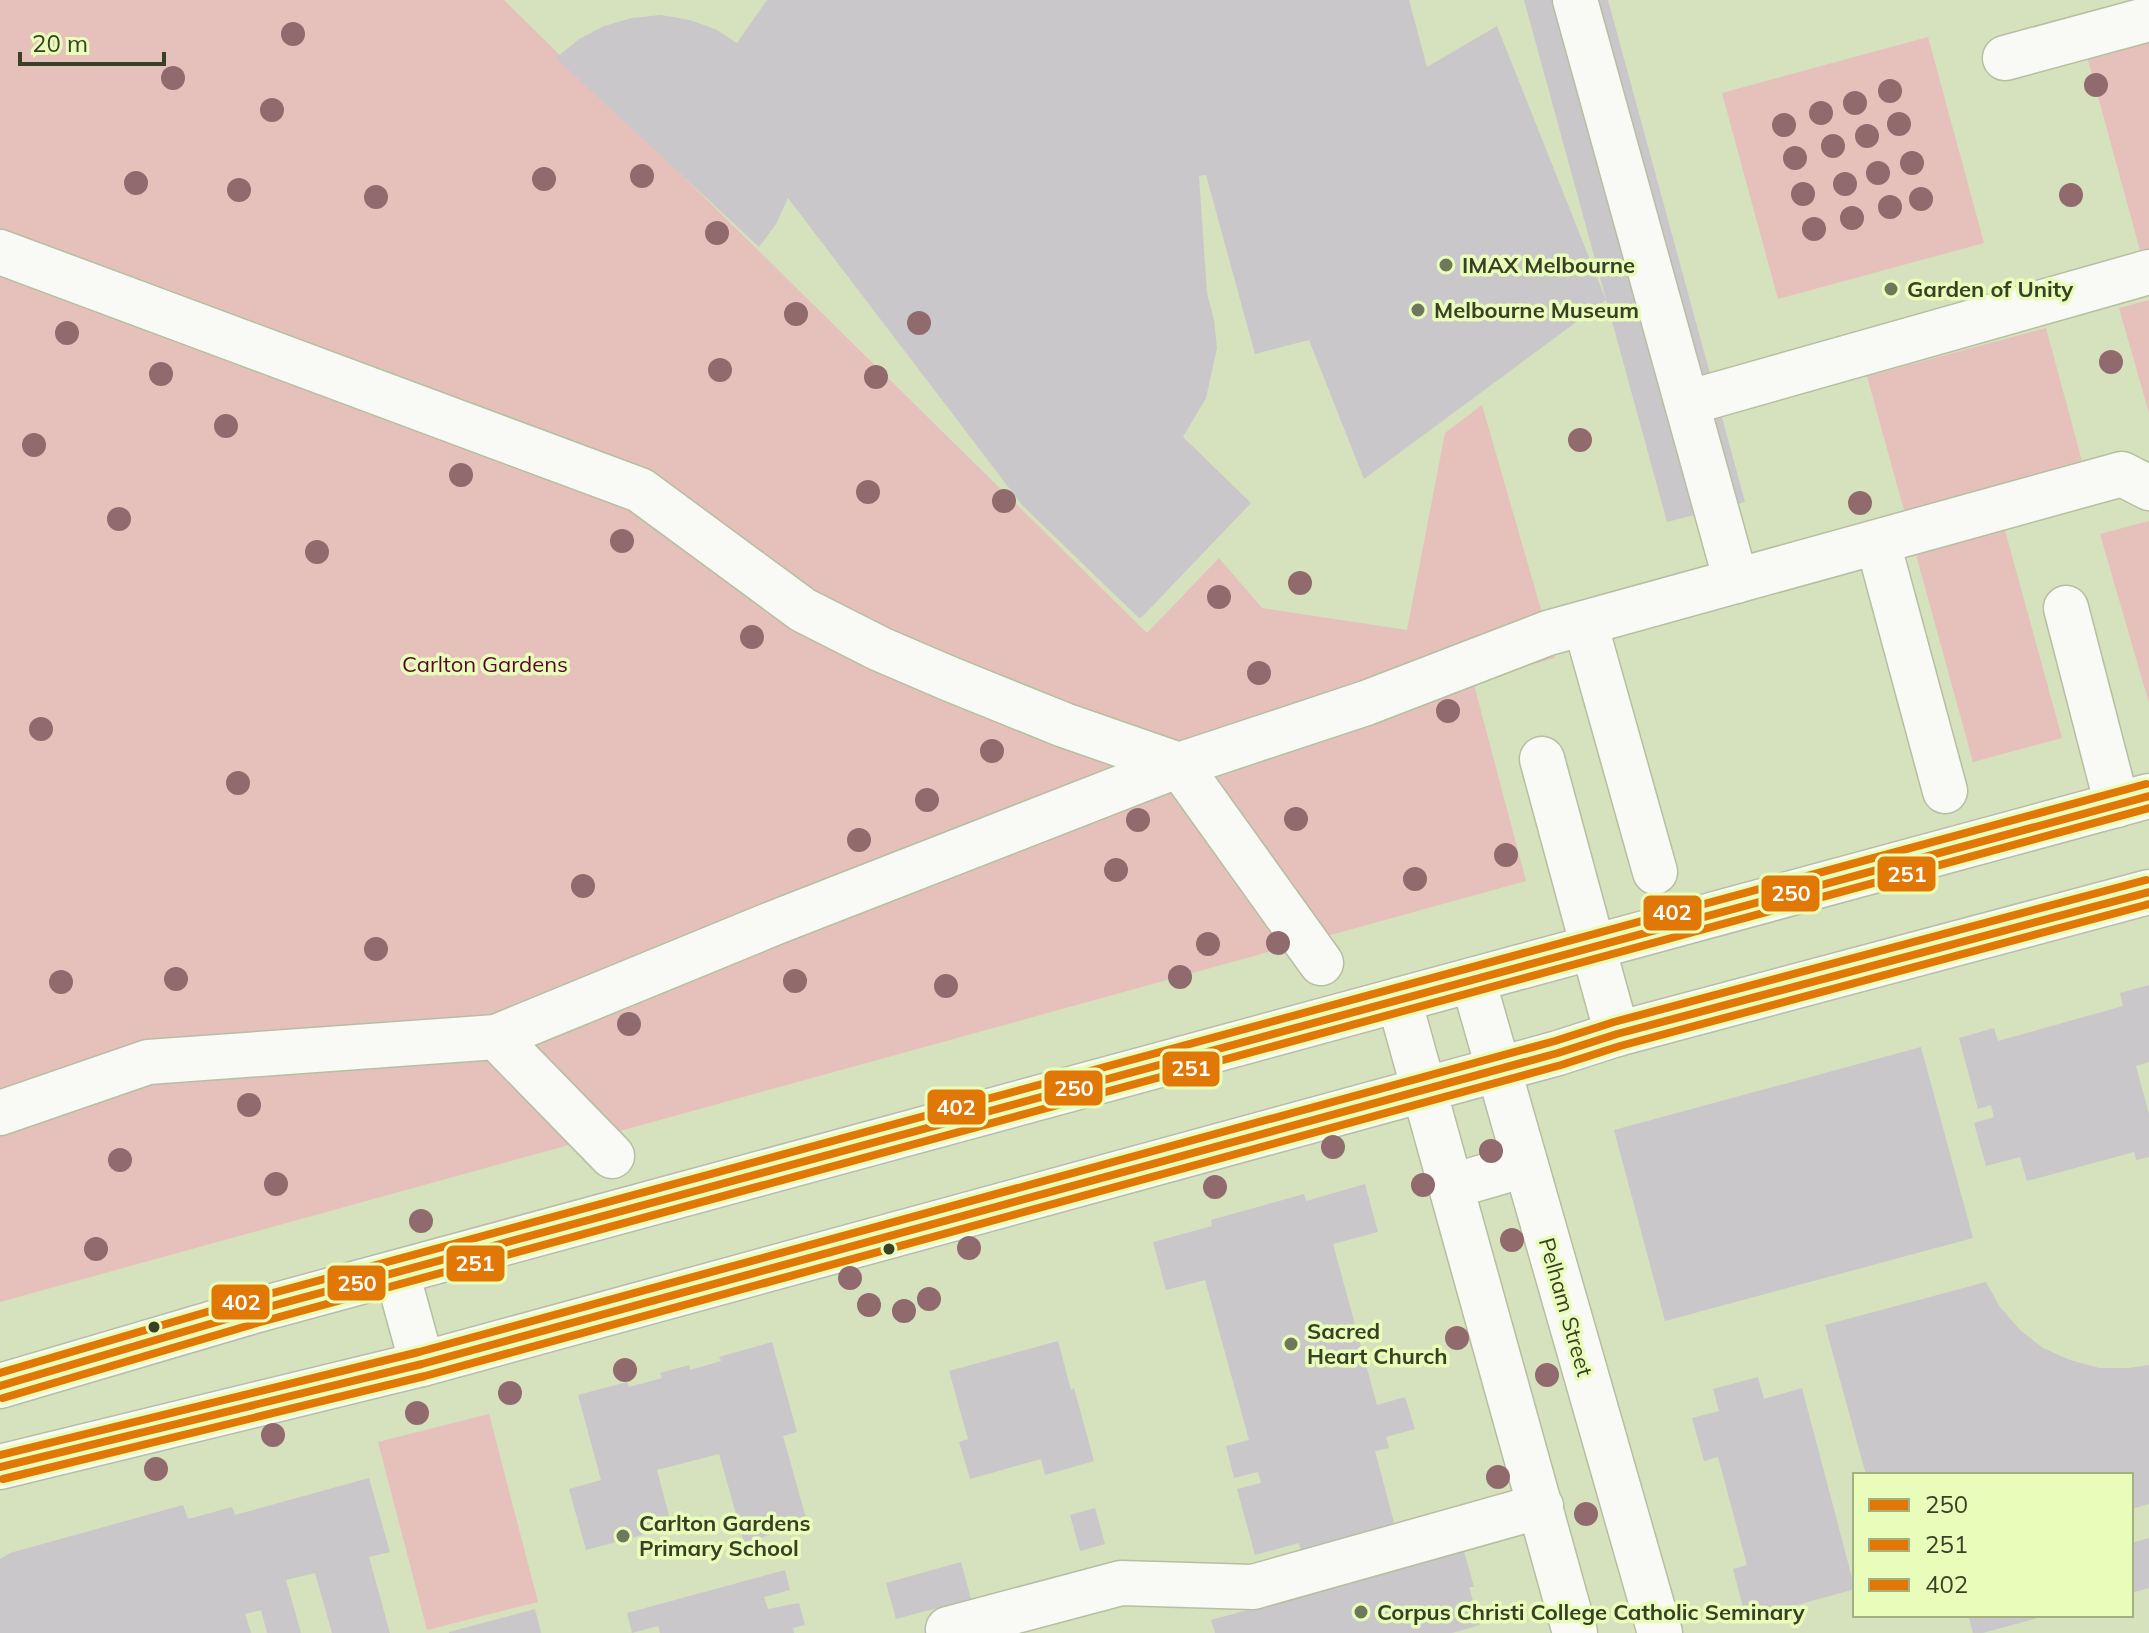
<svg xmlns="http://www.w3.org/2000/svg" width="2149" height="1633" font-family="Mulish,sans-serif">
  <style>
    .green { fill: #e6c0bb }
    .building { fill: #cac7cb }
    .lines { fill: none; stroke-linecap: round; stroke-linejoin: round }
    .minor-casing { stroke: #b6bfa2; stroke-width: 47 }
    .major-casing { stroke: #b6bfa2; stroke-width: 47 }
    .minor { stroke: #f9faf5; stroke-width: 44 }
    .major { stroke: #f9faf5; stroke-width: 44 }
    .bus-1-casing { stroke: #e9fdbb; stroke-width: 14 }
    .bus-2-casing { stroke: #e9fdbb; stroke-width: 14 }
    .bus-3-casing { stroke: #e9fdbb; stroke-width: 14 }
    .bus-1 { stroke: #e17806; stroke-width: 8 }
    .bus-2 { stroke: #e17806; stroke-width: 8 }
    .bus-3 { stroke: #e17806; stroke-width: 8 }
    .tree { fill: #916a6d }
    .poi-dot { fill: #6f785a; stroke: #e9fdbb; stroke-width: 3 }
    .bus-dot { fill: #384025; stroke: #e9fdbb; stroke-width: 3 }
    .labels { text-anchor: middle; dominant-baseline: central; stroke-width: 7; stroke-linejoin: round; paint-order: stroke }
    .poi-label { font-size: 22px; font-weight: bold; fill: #384025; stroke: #e9fdbb; text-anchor: start }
    .park-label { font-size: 22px; fill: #59082b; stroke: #e9fdbb }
    .street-label { font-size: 22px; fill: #384025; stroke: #e9fdbb }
    .line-badge { stroke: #e9fdbb; stroke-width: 3 }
    .badge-label { font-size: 22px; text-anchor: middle; font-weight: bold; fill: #fff }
  </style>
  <rect width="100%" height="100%" fill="#d6e1bd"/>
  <g class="green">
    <polygon points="0,0 504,0 1147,633 1219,558 1262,608 1407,630 1445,433 1482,405 1555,658 1473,681 1526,881 0,1302"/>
    <polygon points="1928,37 1984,243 1778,299 1722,93"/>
    <polygon points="2149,39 2149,249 2141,254 2087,56"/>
    <polygon points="2149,300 2149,413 2119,308"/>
    <polygon points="2046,328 2083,465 1905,514 1867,376"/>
    <polygon points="2001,516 2062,738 1973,762 1912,540"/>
    <polygon points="2149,521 2149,703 2100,534"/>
    <polygon points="489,1414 538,1602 427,1630 378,1442"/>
  </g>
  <g class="building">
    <polygon points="767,0 1409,0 1427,67 1497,26 1606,300 1364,479 1309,340 1255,354 1206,175 1199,176 1207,293 1214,320 1217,348 1206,398 1183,437 1251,503 1140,619 1022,505 788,198 776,224 759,247 556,58 579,39 604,26 632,18 661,15 690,20 717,30 737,43"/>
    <polygon points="1524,0 1608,0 1745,502 1667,522"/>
    <polygon points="2149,985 2149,1062 2136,1066 2149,1114 2149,1157 2136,1160 2134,1152 2027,1181 2020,1157 1986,1166 1974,1123 1994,1117 1991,1105 1978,1109 1959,1038 1994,1028 1998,1041 2123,1006 2120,993"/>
    <polygon points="1921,1047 1973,1238 1665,1321 1614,1130"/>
    <polygon points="1365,1184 1378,1232 1333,1244 1377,1405 1405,1397 1415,1429 1386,1437 1389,1448 1375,1451 1396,1530 1302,1555 1299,1543 1255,1555 1237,1489 1261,1483 1258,1472 1234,1478 1226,1446 1249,1440 1205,1280 1166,1290 1153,1242 1212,1226 1211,1220 1304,1194 1306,1201"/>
    <polygon points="1986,1282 2000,1307 2020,1330 2043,1348 2070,1360 2099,1368 2129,1368 2149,1365 2149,1504 2131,1509 2131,1475 1866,1475 1825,1325"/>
    <polygon points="1058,1341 1071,1390 1074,1388 1094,1461 1045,1475 1041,1459 970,1479 959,1442 968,1439 949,1371"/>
    <polygon points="772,1342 797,1432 783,1436 808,1525 744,1542 719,1454 657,1470 672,1527 586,1550 569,1489 601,1480 578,1395 627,1382 629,1387 662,1378 660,1373 689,1365 690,1370 721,1361 719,1357"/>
    <polygon points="1758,1377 1764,1399 1802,1388 1855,1589 1746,1619 1733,1569 1747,1565 1718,1457 1704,1461 1692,1418 1719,1411 1713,1389"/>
    <polygon points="369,1478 390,1552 369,1557 390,1633 332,1633 315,1573 286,1580 301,1633 267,1633 261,1610 245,1614 251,1633 0,1633 0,1559 10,1553 183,1505 188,1519 232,1507 235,1515"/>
    <polygon points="1095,1508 1105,1544 1080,1551 1070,1515"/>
    <polygon points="2149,1538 2149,1588 2131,1593 2131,1543"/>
    <polygon points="1462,1544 1474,1587 1469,1587 1480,1625 1452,1633 1215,1633 1211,1620 1339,1585"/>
    <polygon points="961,1562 971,1599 896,1619 886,1583"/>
    <polygon points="785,1570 790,1590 764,1597 768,1609 799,1603 805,1625 793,1628 794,1633 660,1633 658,1626 632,1633 627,1613"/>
    <polygon points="535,1609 541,1633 449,1633 449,1632"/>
    <polygon points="1968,1615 2045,1615 2045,1616 1983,1633 1973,1633"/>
  </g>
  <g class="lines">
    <g class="minor-casing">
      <g id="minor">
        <polyline points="1575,0 1736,581"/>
        <polyline points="2005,58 2149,19"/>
        <polyline points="0,252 640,490 803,610 880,649 950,679 1064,725 1179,765 1321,963"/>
        <polyline points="1687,403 2149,272"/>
        <polyline points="1878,543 1945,791"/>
        <polyline points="2066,608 2117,805"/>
        <polyline points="1585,623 1655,872"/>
        <polyline points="1542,759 1593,947"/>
        <polyline points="1473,980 1660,1633"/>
        <polyline points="1399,1000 1575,1633"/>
        <polyline points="496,1037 612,1156"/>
        <polyline points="0,1113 148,1062 496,1037 774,923 1179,765 1366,703 1548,633 2122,474 2149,488"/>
        <polyline points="1452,1186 1525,1165"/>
        <polyline points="948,1629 1121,1583 1253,1587 1541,1506"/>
      </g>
    </g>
    <g class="major-casing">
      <g id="major">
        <polyline points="1593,947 1617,1034"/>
        <polyline points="397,1273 422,1364"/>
        <polyline points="0,1386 254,1311 2149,796"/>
        <polyline points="0,1467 422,1364 1558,1053 1617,1034 2149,892"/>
      </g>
    </g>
    <use href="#minor" class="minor"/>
    <use href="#major" class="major"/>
    <g class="bus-1-casing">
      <g id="bus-1">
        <polyline points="0,1386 254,1311 2149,796"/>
        <polyline points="0,1467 422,1364 1558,1053 1617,1034 2149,892"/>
      </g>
    </g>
    <g class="bus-2-casing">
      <g id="bus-2">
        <polyline points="3,1398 257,1323 2149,808"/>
        <polyline points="3,1479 425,1376 1561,1065 1620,1046 2149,904"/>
      </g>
    </g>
    <g class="bus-3-casing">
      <g id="bus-3">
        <polyline points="0,1373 251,1299 2146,784"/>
        <polyline points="0,1455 419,1352 1555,1041 1614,1022 2146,880"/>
      </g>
    </g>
    <use href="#bus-1" class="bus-1"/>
    <use href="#bus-2" class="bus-2"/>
    <use href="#bus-3" class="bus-3"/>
  </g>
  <g class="tree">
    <circle cx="293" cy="34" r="12"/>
    <circle cx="173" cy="78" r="12"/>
    <circle cx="2096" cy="85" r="12"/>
    <circle cx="1890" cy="91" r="12"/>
    <circle cx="1855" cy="103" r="12"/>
    <circle cx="272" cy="110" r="12"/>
    <circle cx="1821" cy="113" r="12"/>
    <circle cx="1899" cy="124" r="12"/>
    <circle cx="1784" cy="125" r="12"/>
    <circle cx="1867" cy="136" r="12"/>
    <circle cx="1833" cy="146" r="12"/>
    <circle cx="1795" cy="158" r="12"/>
    <circle cx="1912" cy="163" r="12"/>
    <circle cx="1878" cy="173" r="12"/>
    <circle cx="642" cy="176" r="12"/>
    <circle cx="544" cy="179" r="12"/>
    <circle cx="136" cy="183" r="12"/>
    <circle cx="1845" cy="184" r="12"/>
    <circle cx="239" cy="190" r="12"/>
    <circle cx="1803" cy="194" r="12"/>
    <circle cx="2071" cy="195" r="12"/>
    <circle cx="376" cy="197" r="12"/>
    <circle cx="1921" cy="199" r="12"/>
    <circle cx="1890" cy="207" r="12"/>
    <circle cx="1852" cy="218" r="12"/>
    <circle cx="1814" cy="229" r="12"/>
    <circle cx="717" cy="233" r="12"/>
    <circle cx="796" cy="314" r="12"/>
    <circle cx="919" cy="323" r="12"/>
    <circle cx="67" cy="333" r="12"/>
    <circle cx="2111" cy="362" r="12"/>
    <circle cx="720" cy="370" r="12"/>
    <circle cx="161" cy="374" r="12"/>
    <circle cx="876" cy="377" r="12"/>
    <circle cx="226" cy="426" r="12"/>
    <circle cx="1580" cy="440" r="12"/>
    <circle cx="34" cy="445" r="12"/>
    <circle cx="461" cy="475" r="12"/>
    <circle cx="868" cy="492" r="12"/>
    <circle cx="1004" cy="501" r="12"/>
    <circle cx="1860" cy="503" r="12"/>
    <circle cx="119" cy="519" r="12"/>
    <circle cx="622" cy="541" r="12"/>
    <circle cx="317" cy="552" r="12"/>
    <circle cx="1300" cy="583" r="12"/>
    <circle cx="1219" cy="597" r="12"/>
    <circle cx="752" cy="637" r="12"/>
    <circle cx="1259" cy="673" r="12"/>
    <circle cx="1448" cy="711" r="12"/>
    <circle cx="41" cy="729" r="12"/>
    <circle cx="992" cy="751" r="12"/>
    <circle cx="238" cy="783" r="12"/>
    <circle cx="927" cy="800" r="12"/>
    <circle cx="1296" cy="819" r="12"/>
    <circle cx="1138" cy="820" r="12"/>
    <circle cx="859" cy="840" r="12"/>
    <circle cx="1506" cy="855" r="12"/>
    <circle cx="1116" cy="870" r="12"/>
    <circle cx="1415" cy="879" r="12"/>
    <circle cx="583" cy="886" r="12"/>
    <circle cx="1278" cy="943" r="12"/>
    <circle cx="1208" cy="944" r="12"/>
    <circle cx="376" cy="949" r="12"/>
    <circle cx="1180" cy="977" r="12"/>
    <circle cx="176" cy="979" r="12"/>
    <circle cx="795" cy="981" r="12"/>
    <circle cx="61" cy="982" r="12"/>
    <circle cx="946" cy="986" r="12"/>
    <circle cx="629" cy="1024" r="12"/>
    <circle cx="249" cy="1105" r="12"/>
    <circle cx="1333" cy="1147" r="12"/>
    <circle cx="1491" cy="1151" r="12"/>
    <circle cx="120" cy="1160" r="12"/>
    <circle cx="276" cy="1184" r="12"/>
    <circle cx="1423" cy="1185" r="12"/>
    <circle cx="1215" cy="1187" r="12"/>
    <circle cx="421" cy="1221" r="12"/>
    <circle cx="1512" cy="1240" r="12"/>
    <circle cx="969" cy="1248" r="12"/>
    <circle cx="96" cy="1249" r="12"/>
    <circle cx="850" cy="1278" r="12"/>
    <circle cx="929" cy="1299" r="12"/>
    <circle cx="869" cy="1305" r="12"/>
    <circle cx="904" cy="1311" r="12"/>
    <circle cx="1457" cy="1338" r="12"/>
    <circle cx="625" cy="1370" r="12"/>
    <circle cx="1547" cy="1375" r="12"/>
    <circle cx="510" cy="1393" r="12"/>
    <circle cx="417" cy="1413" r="12"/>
    <circle cx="273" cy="1435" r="12"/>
    <circle cx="156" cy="1469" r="12"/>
    <circle cx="1498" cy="1477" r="12"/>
    <circle cx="1586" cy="1514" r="12"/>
  </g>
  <g class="poi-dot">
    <circle cx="1446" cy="265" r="8"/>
    <circle cx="1891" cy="289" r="8"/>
    <circle cx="1418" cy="310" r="8"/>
    <circle cx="1291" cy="1344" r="8"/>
    <circle cx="623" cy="1536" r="8"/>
    <circle cx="1361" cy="1612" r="8"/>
  </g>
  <g class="bus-dot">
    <circle cx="889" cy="1249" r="7"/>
    <circle cx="154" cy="1327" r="7"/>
  </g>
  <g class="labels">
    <g class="poi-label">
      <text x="1462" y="265">IMAX Melbourne</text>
      <text x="1907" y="289">Garden of Unity</text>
      <text x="1434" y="310">Melbourne Museum</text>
      <text x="1307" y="1331">Sacred<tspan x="1307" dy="25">Heart Church</tspan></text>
      <text x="639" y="1523">Carlton Gardens<tspan x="639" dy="25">Primary School</tspan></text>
      <text x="1377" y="1612">Corpus Christi College Catholic Seminary</text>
    </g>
    <g class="park-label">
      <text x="485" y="664">Carlton Gardens</text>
    </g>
    <g class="street-label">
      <text transform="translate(1566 1307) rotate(74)">Pelham Street</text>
    </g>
  </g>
  <g class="line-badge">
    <rect x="1876" y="855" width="61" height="38" rx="8" fill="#e17806"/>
    <rect x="1760" y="874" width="61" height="39" rx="8" fill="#e17806"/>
    <rect x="1642" y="894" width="61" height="38" rx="8" fill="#e17806"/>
    <rect x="1161" y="1050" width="60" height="38" rx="8" fill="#e17806"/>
    <rect x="1043" y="1069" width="61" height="38" rx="8" fill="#e17806"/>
    <rect x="926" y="1088" width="61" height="38" rx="8" fill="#e17806"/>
    <rect x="445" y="1244" width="61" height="39" rx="8" fill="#e17806"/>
    <rect x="326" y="1264" width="61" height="38" rx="8" fill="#e17806"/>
    <rect x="210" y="1283" width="61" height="38" rx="8" fill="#e17806"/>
  </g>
  <g class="badge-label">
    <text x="1907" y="882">251</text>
    <text x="1791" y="901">250</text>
    <text x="1672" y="920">402</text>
    <text x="1191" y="1076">251</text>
    <text x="1074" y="1096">250</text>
    <text x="956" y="1115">402</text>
    <text x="475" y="1271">251</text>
    <text x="357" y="1291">250</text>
    <text x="241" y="1310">402</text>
  </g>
  <rect x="1853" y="1473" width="280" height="144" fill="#e9fdbb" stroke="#a2b17f" stroke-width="2"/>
  <rect x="1869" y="1499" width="40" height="12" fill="#e17806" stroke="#a2b17f" stroke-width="2"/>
  <text x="1925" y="1513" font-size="24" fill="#384025">250</text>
  <rect x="1869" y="1539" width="40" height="12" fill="#e17806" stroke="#a2b17f" stroke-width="2"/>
  <text x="1925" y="1553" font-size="24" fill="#384025">251</text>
  <rect x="1869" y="1579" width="40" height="12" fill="#e17806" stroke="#a2b17f" stroke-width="2"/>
  <text x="1925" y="1593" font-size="24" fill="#384025">402</text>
  <path d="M20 52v12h144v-12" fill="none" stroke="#384025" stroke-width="4"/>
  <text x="32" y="52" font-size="24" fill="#384025" stroke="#e9fdbb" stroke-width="6" paint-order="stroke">20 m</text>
</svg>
